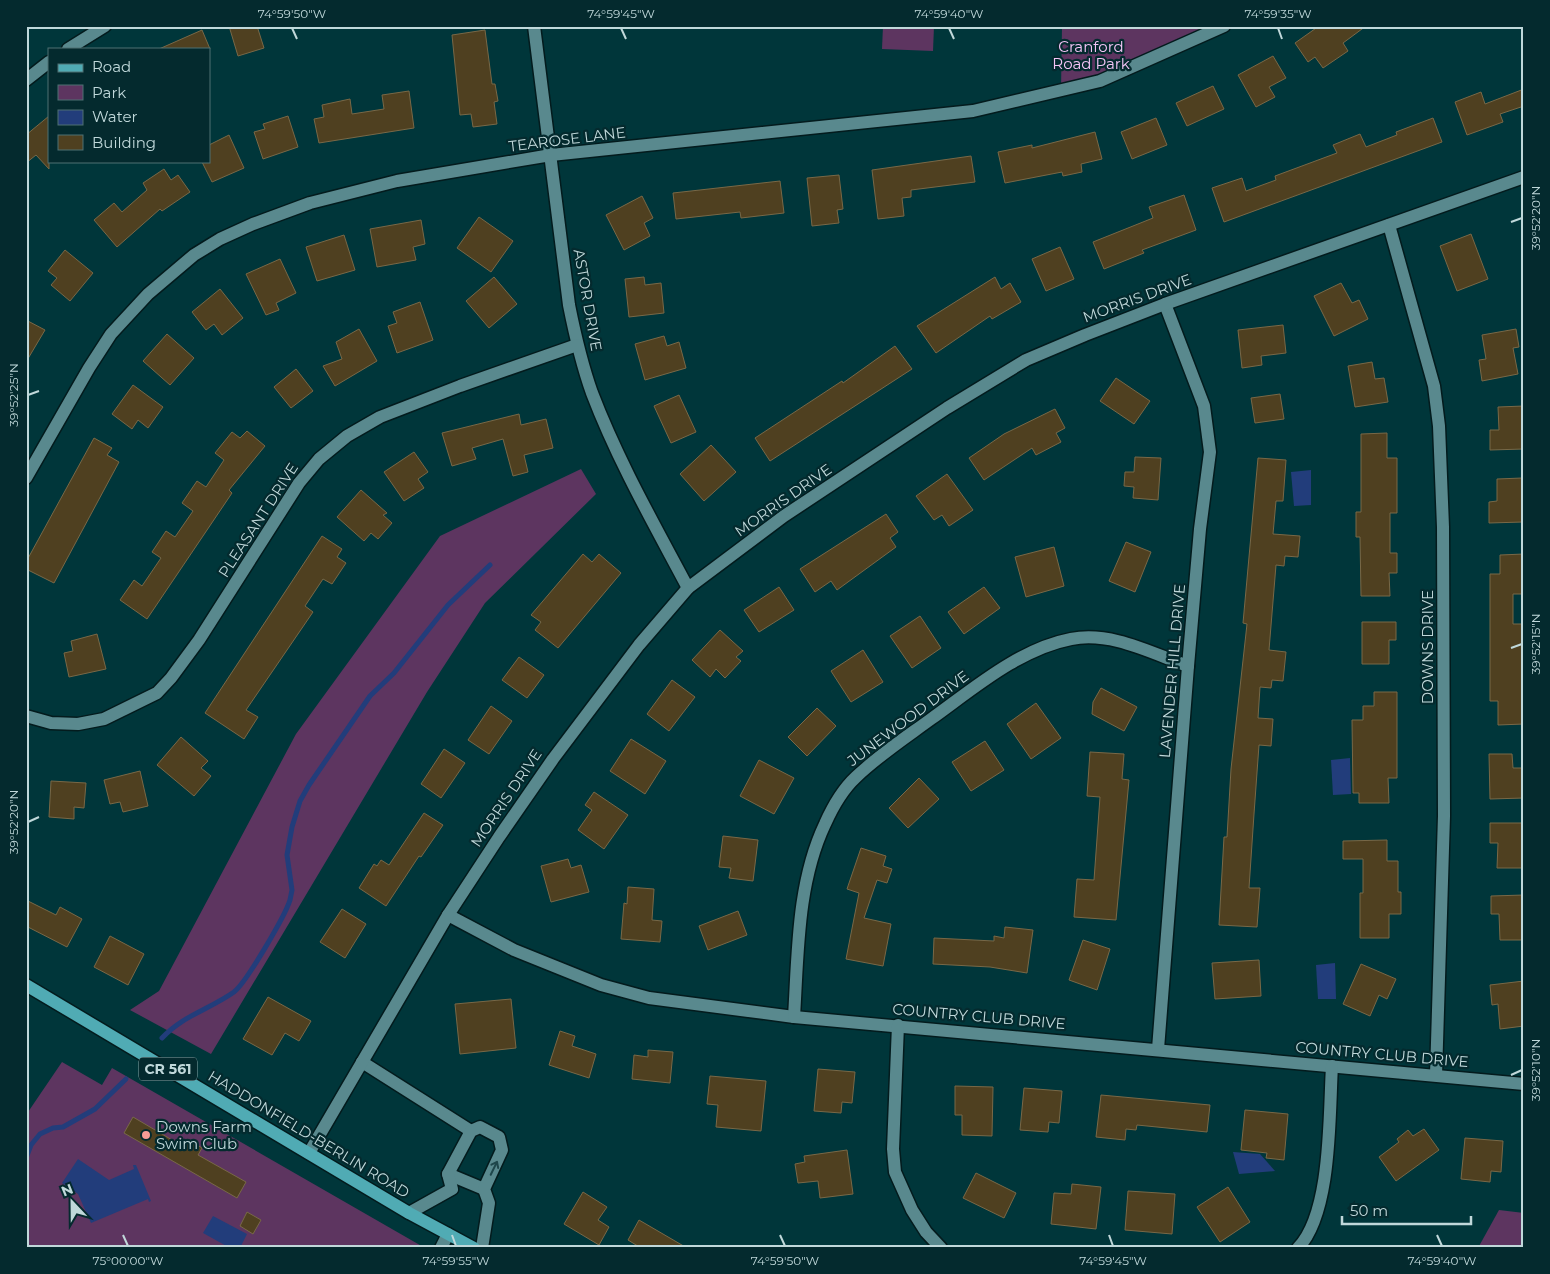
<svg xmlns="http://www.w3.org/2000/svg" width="1550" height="1274" font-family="Montserrat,sans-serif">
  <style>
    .green { fill: #5d3560 }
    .water { fill: #223d7b }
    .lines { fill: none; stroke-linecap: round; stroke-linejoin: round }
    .stream { stroke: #223d7b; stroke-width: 5 }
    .building { fill: #4f4020; stroke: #786847 }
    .minor-casing { stroke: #031b1d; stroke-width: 15 }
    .major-casing { stroke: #031b1d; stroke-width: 15 }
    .minor { stroke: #59898e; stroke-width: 12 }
    .major { stroke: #50abb4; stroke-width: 12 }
    .oneway { stroke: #1e464b }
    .ticks { fill: none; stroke: #c0d8da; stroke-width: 2 }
    .poi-dot { fill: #f59c96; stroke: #042a2e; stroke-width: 2 }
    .labels { text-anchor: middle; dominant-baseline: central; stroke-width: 4.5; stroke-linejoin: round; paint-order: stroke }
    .shield { fill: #042a2e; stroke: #88a4a6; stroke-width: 1 }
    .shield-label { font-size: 14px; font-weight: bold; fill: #c0d8da }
    .park-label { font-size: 15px; fill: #f4c5f7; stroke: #042a2e }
    .street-label { font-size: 15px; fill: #c0d8da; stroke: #042a2e }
    .poi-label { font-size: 15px; fill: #c0d8da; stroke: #042a2e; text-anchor: start }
    .neatline { fill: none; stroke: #c0d8da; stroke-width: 2 }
    .ticks-label { font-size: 12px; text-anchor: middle; fill: #c0d8da }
  </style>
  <rect width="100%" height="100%" fill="#00363a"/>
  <g class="green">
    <polygon points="883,26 934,26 933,51 882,49"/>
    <polygon points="1062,26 1224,26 1061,91"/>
    <polygon points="581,469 596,494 485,603 427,692 211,1054 130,1010 159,991 296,734 440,536"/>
    <polygon points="62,1062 102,1085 112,1068 425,1248 26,1248 26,1115"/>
    <polygon points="1499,1210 1524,1213 1524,1248 1478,1248"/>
  </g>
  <g class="water">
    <polygon points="1311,470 1311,505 1294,506 1291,472"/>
    <polygon points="1350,758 1351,794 1333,795 1331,760"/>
    <polygon points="1335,963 1336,999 1318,999 1316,965"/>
    <polygon points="1233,1152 1260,1154 1275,1171 1239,1174"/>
    <polygon points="78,1159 109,1180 134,1169 133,1165 136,1165 151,1201 149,1202 148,1199 91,1223 78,1194 62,1183"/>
    <polygon points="213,1216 247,1234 240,1248 230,1248 203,1233"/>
  </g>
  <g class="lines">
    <g class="stream">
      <path d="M 162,1038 C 182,1016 210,1009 234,992 C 246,983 285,916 290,900 L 292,890 L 287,855 L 292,827 L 300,801 L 309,785 L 370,696 L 394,673 L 448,605 L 490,565"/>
      <polyline points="26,1158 31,1145 40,1134 53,1128 63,1127 95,1109 126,1079"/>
    </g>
  </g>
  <g class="building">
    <polygon points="229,26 257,26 264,48 238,56"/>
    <polygon points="1319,26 1366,26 1343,43 1348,51 1323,68 1315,57 1308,62 1295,43"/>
    <polygon points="202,30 210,49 159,49"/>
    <polygon points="485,30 492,84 495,84 498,101 494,102 497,124 473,127 471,114 460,115 452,35"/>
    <polygon points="1273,56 1286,78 1269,87 1275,97 1256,107 1238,75"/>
    <polygon points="1213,86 1224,109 1187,126 1176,103"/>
    <polygon points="1524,89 1524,106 1500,114 1503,122 1467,135 1455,102 1481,92 1485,104"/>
    <polygon points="409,91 414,128 319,143 314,119 324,117 322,105 350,99 352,114 384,109 382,95"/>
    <polygon points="49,116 49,169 36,155 26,163 26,135"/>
    <polygon points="288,116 298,147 263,159 254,132 265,129 263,124"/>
    <polygon points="1156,118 1167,145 1132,159 1121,132"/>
    <polygon points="1433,118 1442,142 1224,222 1212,188 1242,178 1246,191 1276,180 1275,176 1337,153 1333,145 1360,134 1366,147 1397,135 1396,132"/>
    <polygon points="1095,132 1102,159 1081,164 1082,172 1063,176 1062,172 1005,183 998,152 1032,145 1032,148"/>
    <polygon points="229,135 244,168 212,182 202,162 209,161 209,145"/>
    <polygon points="971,156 975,182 911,190 911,197 902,198 904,216 878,219 872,170"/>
    <polygon points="164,169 171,180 178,175 190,192 162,211 160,209 117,247 94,220 114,203 122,212 147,190 143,183"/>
    <polygon points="839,175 843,209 837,210 839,223 812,226 807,178"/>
    <polygon points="780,181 784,213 741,218 740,212 676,219 673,193"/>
    <polygon points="1184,195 1196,230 1142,250 1144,253 1104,269 1093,242 1153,218 1149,207"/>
    <polygon points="642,196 653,218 644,223 650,236 624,250 606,215"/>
    <polygon points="479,217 513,241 491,272 457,248"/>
    <polygon points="421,220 425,244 413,247 416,260 377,267 370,229"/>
    <polygon points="1471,234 1488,279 1457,291 1440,246"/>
    <polygon points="344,235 355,270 317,281 306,247"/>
    <polygon points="1060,247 1074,279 1046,291 1032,259"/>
    <polygon points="65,250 93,273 70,301 51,285 57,278 48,271"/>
    <polygon points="280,259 296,293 276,303 279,310 266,315 246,274"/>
    <polygon points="494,277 517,304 489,328 466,301"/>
    <polygon points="644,277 645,285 661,283 664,313 629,317 625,279"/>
    <polygon points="995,277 1001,289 1010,283 1021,302 992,319 990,316 936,353 917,326"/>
    <polygon points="1341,283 1352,303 1359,300 1368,319 1334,336 1314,296"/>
    <polygon points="220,289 243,318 222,335 214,324 206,330 192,312"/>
    <polygon points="420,302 433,340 397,353 388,326 397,323 393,312"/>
    <polygon points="26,320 45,330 26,362"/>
    <polygon points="1283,325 1286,353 1261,356 1262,365 1242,368 1238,330"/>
    <polygon points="359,329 377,361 335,386 323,366 342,359 336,342"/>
    <polygon points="1516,329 1519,347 1513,348 1518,374 1482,381 1479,360 1486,359 1482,335"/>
    <polygon points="167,334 194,358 170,385 143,361"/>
    <polygon points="664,336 667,346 679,342 686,368 645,380 635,344"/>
    <polygon points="895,346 912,369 770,461 755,438 842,381 843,383"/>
    <polygon points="1372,362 1375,379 1384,378 1388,402 1355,407 1348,366"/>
    <polygon points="296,369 313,391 291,408 274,387"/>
    <polygon points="1116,378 1150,401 1134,424 1100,401"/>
    <polygon points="133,385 163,407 148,428 138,420 132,429 112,414"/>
    <polygon points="1280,394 1284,419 1255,423 1251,398"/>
    <polygon points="679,395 696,432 671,443 654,406"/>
    <polygon points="1524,406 1524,449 1490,450 1490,430 1499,430 1498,407"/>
    <polygon points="1055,409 1065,428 1056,433 1061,442 1036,455 1032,448 984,480 969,458 1004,434"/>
    <polygon points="519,414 521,425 546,419 553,448 524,455 528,472 513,476 503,439 472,448 476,459 452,466 442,433"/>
    <polygon points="247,431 265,446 229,490 232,493 147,619 120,600 134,580 142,586 161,558 152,552 166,531 175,537 193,511 182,503 197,481 206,487 224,460 215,453 232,432 240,438"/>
    <polygon points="1387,433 1387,458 1397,458 1397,513 1390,513 1390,553 1397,553 1397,573 1389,573 1390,596 1361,596 1360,537 1356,537 1356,512 1361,512 1361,434"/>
    <polygon points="94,438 112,448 107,455 119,462 54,583 26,569 26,562"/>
    <polygon points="711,445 736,472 704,501 680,474"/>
    <polygon points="414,452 428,472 418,479 424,488 404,501 384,472"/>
    <polygon points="1135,457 1161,458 1158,500 1133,498 1134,487 1124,486 1125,472 1134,472"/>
    <polygon points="1258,458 1286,460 1283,501 1276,501 1273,534 1300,536 1298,557 1285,556 1284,566 1276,565 1269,650 1286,652 1283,681 1272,680 1271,688 1260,687 1258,718 1273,719 1271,746 1259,745 1254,814 1249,888 1260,888 1257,927 1219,925 1224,837 1227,837 1231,769 1247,624 1243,623"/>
    <polygon points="947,474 973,510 949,526 942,515 934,520 916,496"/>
    <polygon points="1522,478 1523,522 1489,523 1489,502 1497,501 1497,479"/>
    <polygon points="361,490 387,513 383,515 392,523 378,539 371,533 364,541 337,517"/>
    <polygon points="886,514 898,532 890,538 896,547 837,590 831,581 815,592 800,569"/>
    <polygon points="322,536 342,549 337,557 346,563 332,584 323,579 305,606 313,612 246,710 258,717 244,739 205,713"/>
    <polygon points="1126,542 1151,552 1135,592 1109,581"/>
    <polygon points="1054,547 1064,586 1026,597 1015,557"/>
    <polygon points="583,554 592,562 599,554 621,573 558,648 535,630 541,622 531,615"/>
    <polygon points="1524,554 1524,594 1513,594 1513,624 1524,624 1524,638 1522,638 1524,724 1498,725 1498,701 1490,701 1490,574 1500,574 1500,555"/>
    <polygon points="779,587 794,610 759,632 744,610"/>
    <polygon points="984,587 1000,608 964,634 948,612"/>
    <polygon points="920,616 941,648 912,668 890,636"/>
    <polygon points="1362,622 1396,622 1396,640 1389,640 1389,664 1362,664"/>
    <polygon points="720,630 743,651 736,657 741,661 725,678 716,669 710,677 692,660"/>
    <polygon points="97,634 106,669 69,677 64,653 73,651 71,641"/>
    <polygon points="863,650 883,682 851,702 831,671"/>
    <polygon points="519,657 544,675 527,698 502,680"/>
    <polygon points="672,680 695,697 669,731 647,714"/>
    <polygon points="1101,688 1137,707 1124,731 1092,714 1093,702"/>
    <polygon points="1374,692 1397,692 1397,778 1388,778 1389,803 1359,803 1359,793 1353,793 1352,720 1363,720 1363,706 1374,706"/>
    <polygon points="1036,703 1061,738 1031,759 1007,724"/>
    <polygon points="491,706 512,721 489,754 468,740"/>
    <polygon points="817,708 836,726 807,756 788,737"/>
    <polygon points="181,737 208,761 201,768 211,776 194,796 157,765"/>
    <polygon points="631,739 666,761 645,794 610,771"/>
    <polygon points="985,741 1004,770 971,791 952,762"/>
    <polygon points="444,749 465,763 441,798 421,784"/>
    <polygon points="1090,752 1124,754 1122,779 1129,780 1116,920 1074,917 1077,879 1094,880 1100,797 1087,796"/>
    <polygon points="1489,754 1512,754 1513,768 1524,768 1524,798 1490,799"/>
    <polygon points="759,760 794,778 774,814 740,796"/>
    <polygon points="140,771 148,806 123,812 120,802 110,804 104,780"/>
    <polygon points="919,778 939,799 908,828 889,808"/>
    <polygon points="51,781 86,783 84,808 74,807 74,819 49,817"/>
    <polygon points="594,792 628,815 604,849 578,830 592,810 585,805"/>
    <polygon points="424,813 443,825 421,857 419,856 386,906 359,888 374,864 377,866 381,860 389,865"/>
    <polygon points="1490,823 1524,823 1524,868 1497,868 1498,843 1490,843"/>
    <polygon points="723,836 758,840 753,881 729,878 731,868 719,867"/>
    <polygon points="1387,840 1387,861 1398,861 1398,892 1401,892 1401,914 1389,914 1389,938 1360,938 1360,893 1363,893 1363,859 1343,859 1343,841"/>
    <polygon points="861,848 886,856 883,866 892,869 887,883 877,880 864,918 891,924 883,966 846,959 859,893 847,889"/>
    <polygon points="568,859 571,868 581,865 589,892 551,902 541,866"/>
    <polygon points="628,887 654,889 652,920 662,921 660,942 621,939 624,903 627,904"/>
    <polygon points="1524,895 1524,940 1500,940 1499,914 1491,914 1491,896"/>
    <polygon points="26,900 56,915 60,907 82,919 67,947 26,926"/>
    <polygon points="342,909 366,924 345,958 320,942"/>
    <polygon points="738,911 747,935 708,950 699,926"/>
    <polygon points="1005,927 1033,930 1027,973 990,967 933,964 934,938 994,941 994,936 1004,938"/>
    <polygon points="110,936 144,954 128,985 94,967"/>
    <polygon points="1083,940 1110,949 1097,990 1069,980"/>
    <polygon points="1259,960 1261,996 1215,999 1212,963"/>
    <polygon points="1361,964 1396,979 1387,999 1379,995 1370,1016 1343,1004"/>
    <polygon points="1524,981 1524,1026 1500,1029 1498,1004 1492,1005 1490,985"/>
    <polygon points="268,997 311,1021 299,1041 285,1033 272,1055 243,1039"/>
    <polygon points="511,999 516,1048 460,1054 455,1004"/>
    <polygon points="560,1031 575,1036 572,1046 596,1054 589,1078 549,1065"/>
    <polygon points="648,1050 673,1052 670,1083 632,1079 634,1055 648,1057"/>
    <polygon points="818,1069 855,1072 852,1103 842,1102 841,1113 814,1111"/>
    <polygon points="710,1076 766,1081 761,1131 716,1127 718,1105 707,1104"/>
    <polygon points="955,1086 993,1087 992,1136 962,1135 962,1115 955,1115"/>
    <polygon points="1024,1088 1062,1091 1059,1123 1049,1122 1048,1132 1020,1130"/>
    <polygon points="1101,1095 1210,1105 1207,1132 1137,1125 1136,1130 1126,1129 1125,1140 1096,1137"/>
    <polygon points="1245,1110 1288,1114 1284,1160 1266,1158 1267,1153 1241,1150"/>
    <polygon points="133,1117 184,1147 188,1139 202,1148 198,1155 246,1182 237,1198 124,1133"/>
    <polygon points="1424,1129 1439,1150 1396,1181 1379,1157 1399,1142 1397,1139 1408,1130 1413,1136"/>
    <polygon points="1465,1138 1503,1141 1501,1172 1491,1171 1490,1182 1461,1179"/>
    <polygon points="847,1150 853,1194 820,1198 818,1181 798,1183 795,1164 805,1162 804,1156"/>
    <polygon points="976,1173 1016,1193 1004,1218 963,1198"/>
    <polygon points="1072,1184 1101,1187 1096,1229 1051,1224 1054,1193 1071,1194"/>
    <polygon points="1228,1187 1250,1222 1220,1242 1197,1207"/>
    <polygon points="1128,1191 1175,1194 1172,1234 1125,1230"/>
    <polygon points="583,1192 607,1207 598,1220 609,1227 599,1245 564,1224"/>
    <polygon points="247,1212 261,1220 253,1234 240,1226"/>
    <polygon points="639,1220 687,1248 641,1248 628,1240"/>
  </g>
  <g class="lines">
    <g class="minor-casing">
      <g id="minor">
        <path d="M 534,26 L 569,305 C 575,335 582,365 592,393 C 618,461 654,524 688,588"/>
        <polyline points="68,49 105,26"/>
        <polyline points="26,80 49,62"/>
        <polyline points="1389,225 1434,386 1439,426 1443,527 1444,816 1436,1075"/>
        <polyline points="26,478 89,368 111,334 148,294 194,255 220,239 253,224 310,203 397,181 551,155 973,111 1100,81 1224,26"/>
        <polyline points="26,716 51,723 78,724 104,719 157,693 171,678 199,640 299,483 319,459 347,436 380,417 460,386 577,345"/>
        <polyline points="448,915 514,950 601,985 649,998 794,1017 1524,1084"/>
        <path d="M 794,1017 C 798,953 797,883 825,824 C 833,806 842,790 856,777 C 879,755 905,738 931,719 C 973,689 1019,649 1071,639 C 1111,631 1151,653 1188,666"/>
        <polyline points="898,1025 893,1149 895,1172 912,1210 926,1232 941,1248"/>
        <polyline points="1158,1049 1188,666 1200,529 1210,452 1204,406 1165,304"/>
        <polyline points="362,1062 471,1131"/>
        <polyline points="309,1153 448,915 499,837 553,759 639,645 688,588 784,516 947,408 1026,360 1085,335 1165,304 1524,177"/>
        <polyline points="448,1174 484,1189"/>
        <polyline points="409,1213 452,1189 448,1174 471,1131 480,1127 499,1137 502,1150 484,1189 489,1203 482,1248"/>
        <polyline points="441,1248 448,1234"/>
        <path d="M 1298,1248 C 1332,1213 1329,1114 1332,1066"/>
      </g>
    </g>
    <g class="major-casing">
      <polyline id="major" points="26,985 409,1213 474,1248"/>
    </g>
    <use href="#minor" class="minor"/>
    <use href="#major" class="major"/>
  </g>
  <defs><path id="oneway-shaft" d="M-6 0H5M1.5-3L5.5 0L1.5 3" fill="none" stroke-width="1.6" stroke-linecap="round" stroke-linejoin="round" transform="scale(1.25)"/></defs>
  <use class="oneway" href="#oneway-shaft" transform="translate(494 1168) rotate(-64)"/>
  <path class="ticks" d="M 292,28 L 297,39M 621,28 L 626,39M 949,28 L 954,39M 1278,28 L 1282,39M 1511,222 L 1522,218M 28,395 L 39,391M 1511,648 L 1522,644M 28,822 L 39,817M 1511,1075 L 1522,1070M 123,1235 L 128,1246M 452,1235 L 456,1246M 780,1235 L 785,1246M 1109,1235 L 1113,1246M 1437,1235 L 1442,1246"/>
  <circle class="poi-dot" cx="146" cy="1135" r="5"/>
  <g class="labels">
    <rect class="shield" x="139" y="1057.5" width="58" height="23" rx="4"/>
    <g class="shield-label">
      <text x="168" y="1069">CR 561</text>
    </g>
    <g class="park-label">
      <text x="1091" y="46">Cranford<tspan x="1091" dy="17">Road Park</tspan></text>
    </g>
    <g class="street-label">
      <text transform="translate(567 139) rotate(-7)">TEAROSE LANE</text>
      <text transform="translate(1137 298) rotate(-20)">MORRIS DRIVE</text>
      <text transform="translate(588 300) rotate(80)">ASTOR DRIVE</text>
      <text transform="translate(783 500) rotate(-35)">MORRIS DRIVE</text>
      <text transform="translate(258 520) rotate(-57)">PLEASANT DRIVE</text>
      <text transform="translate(1427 647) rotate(-90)">DOWNS DRIVE</text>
      <text transform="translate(1172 671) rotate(-85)">LAVENDER HILL DRIVE</text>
      <text transform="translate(908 718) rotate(-37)">JUNEWOOD DRIVE</text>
      <text transform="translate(506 798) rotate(-56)">MORRIS DRIVE</text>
      <text transform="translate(979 1016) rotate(5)">COUNTRY CLUB DRIVE</text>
      <text transform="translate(1382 1054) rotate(5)">COUNTRY CLUB DRIVE</text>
      <text transform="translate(309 1134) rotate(31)">HADDONFIELD-BERLIN ROAD</text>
    </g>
    <g class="poi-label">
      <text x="156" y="1126">Downs Farm<tspan x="156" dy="17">Swim Club</tspan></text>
    </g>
  </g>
  <rect width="1550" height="1274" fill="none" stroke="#042a2e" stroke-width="55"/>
  <rect x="48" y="48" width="162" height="115" fill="#042a2e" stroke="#4f7073"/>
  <rect x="58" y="64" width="25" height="8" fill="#50abb4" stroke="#4f7073"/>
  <text x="92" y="72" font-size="15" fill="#c0d8da">Road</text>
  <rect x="58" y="85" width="25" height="15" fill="#5d3560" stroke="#4f7073"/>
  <text x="92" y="98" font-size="15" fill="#c0d8da">Park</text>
  <rect x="58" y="110" width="25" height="15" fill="#223d7b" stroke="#4f7073"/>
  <text x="92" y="122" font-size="15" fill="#c0d8da">Water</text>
  <rect x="58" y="135" width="25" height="15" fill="#4f4020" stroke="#4f7073"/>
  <text x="92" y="148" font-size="15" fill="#c0d8da">Building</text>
  <g transform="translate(72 1202) rotate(338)" stroke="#042a2e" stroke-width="4" paint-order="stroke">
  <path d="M0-4L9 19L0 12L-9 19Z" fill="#c0d8da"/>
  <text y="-8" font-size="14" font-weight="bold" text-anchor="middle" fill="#c0d8da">N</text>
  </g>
  <path d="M1342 1216v8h129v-8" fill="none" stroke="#c0d8da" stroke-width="2.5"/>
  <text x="1350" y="1216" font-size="15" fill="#c0d8da" stroke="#042a2e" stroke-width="4" paint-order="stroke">50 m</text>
  <rect x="28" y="28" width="1494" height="1218" class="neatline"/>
  <g class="ticks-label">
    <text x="292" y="18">74°59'50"W</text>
    <text x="621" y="18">74°59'45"W</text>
    <text x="949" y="18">74°59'40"W</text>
    <text x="1278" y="18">74°59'35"W</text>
    <text transform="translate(1536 218) rotate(-90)" y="4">39°52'20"N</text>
    <text transform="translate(14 395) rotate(-90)" y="4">39°52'25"N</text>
    <text transform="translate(1536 644) rotate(-90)" y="4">39°52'15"N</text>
    <text transform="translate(14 822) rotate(-90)" y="4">39°52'20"N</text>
    <text transform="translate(1536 1070) rotate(-90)" y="4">39°52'10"N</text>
    <text x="128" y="1265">75°00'00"W</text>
    <text x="456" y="1265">74°59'55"W</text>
    <text x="785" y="1265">74°59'50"W</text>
    <text x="1113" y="1265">74°59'45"W</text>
    <text x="1442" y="1265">74°59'40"W</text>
  </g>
</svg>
